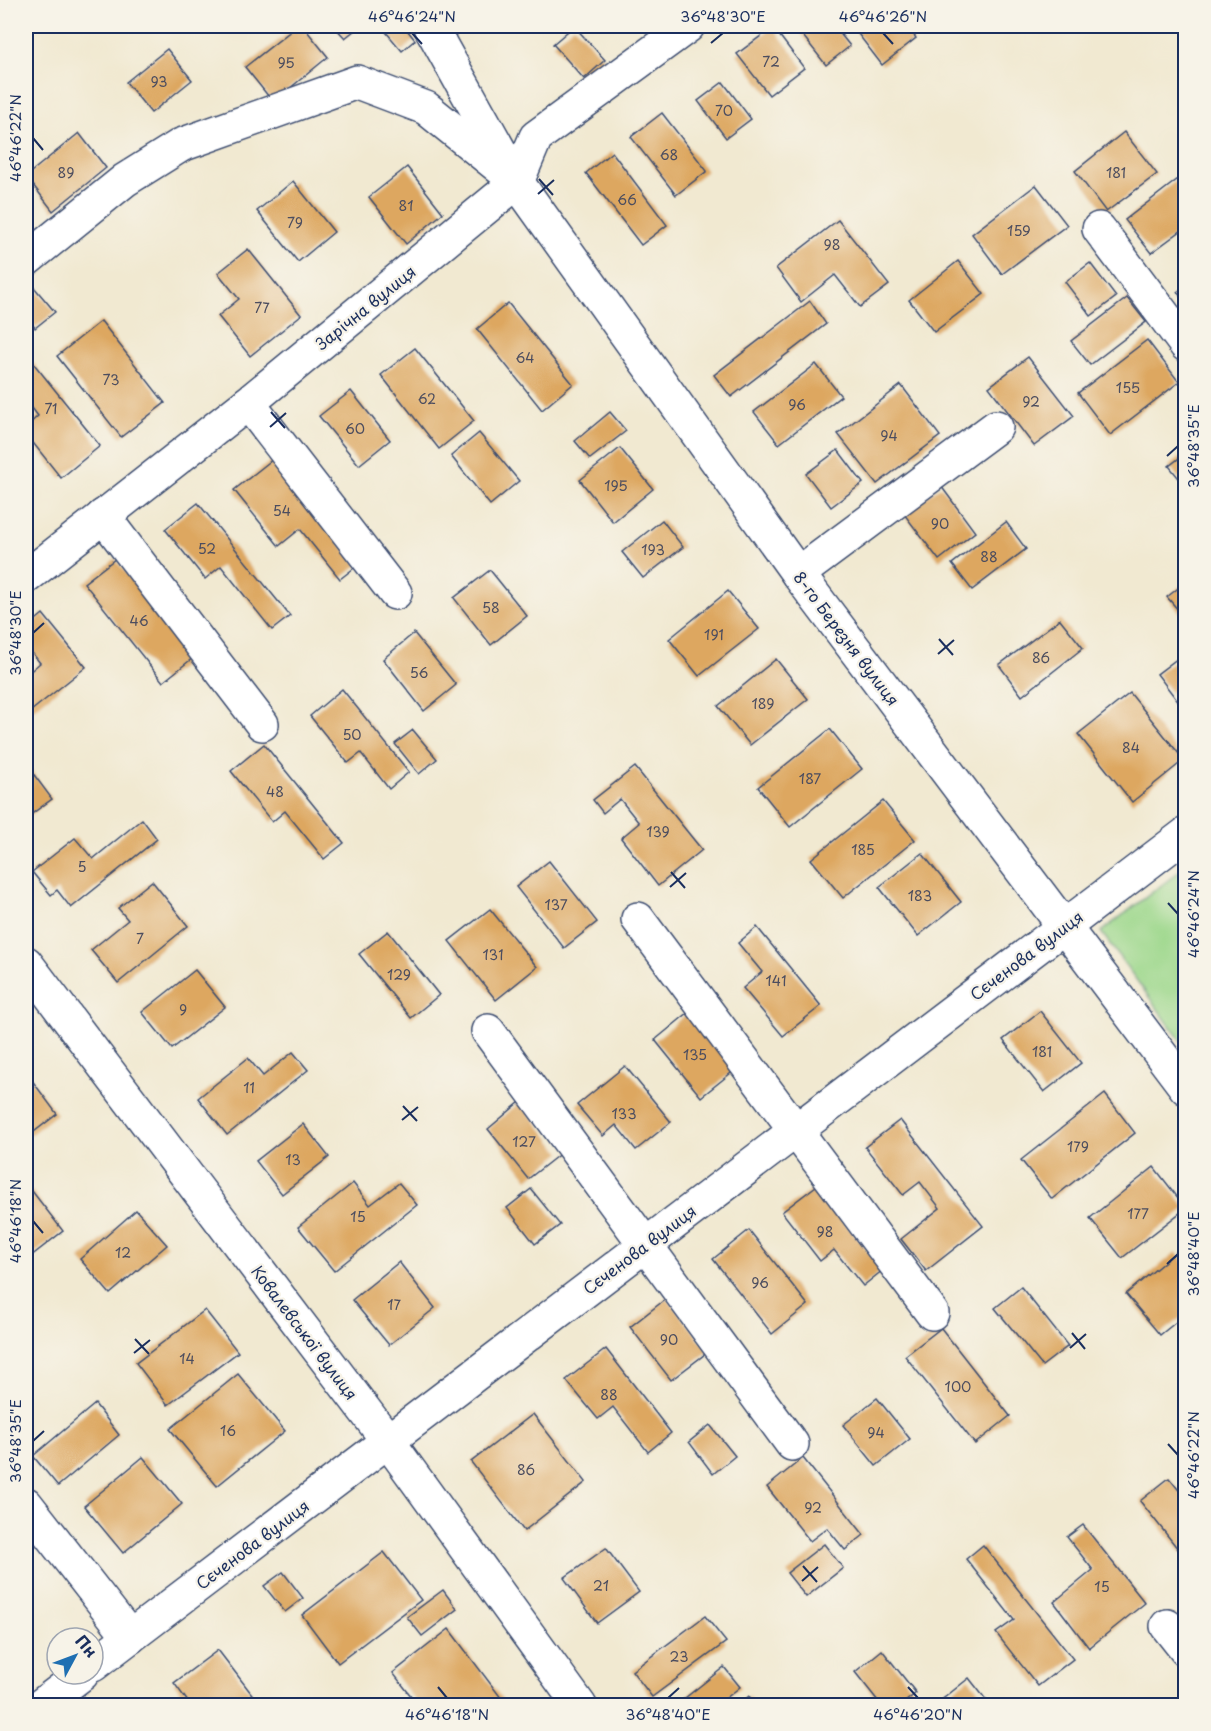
<svg xmlns="http://www.w3.org/2000/svg" width="1211" height="1731" font-family="'Playpen Sans',sans-serif">
  <style>
    .green { fill: #9bd78a; stroke: #5b8374; stroke-width: 1.5 }
    .building { fill: #dda761 }
    .lines { fill: none; stroke-linecap: round; stroke-linejoin: round }
    .minor-casing { stroke: #3b4b6f; stroke-width: 36 }
    .minor { stroke: #fff; stroke-width: 33 }
    .ticks { fill: none; stroke: #1b2f5e; stroke-width: 2 }
    .labels { text-anchor: middle; dominant-baseline: central; stroke-width: 4.5; stroke-linejoin: round; paint-order: stroke }
    .number-label { font-size: 14px; fill: #4c4d5f }
    .street-label { font-size: 16px; fill: #1b2f5e; stroke: #f7f3e8 }
    .neatline { fill: none; stroke: #1b2f5e; stroke-width: 2 }
    .ticks-label { font-size: 15px; text-anchor: middle; fill: #1b2f5e }
  </style>
  <rect width="100%" height="100%" fill="#f7f3e8"/>
  <filter id="ink" filterUnits="userSpaceOnUse"><feTurbulence type="fractalNoise" baseFrequency=".0167" numOctaves="2"/><feDisplacementMap in="SourceGraphic" scale="12" xChannelSelector="R" yChannelSelector="G"/><feConvolveMatrix kernelMatrix="1 2 1 2 8 2 1 2 1" color-interpolation-filters="sRGB"/></filter>
  <filter id="wash" filterUnits="userSpaceOnUse"><feTurbulence type="fractalNoise" baseFrequency=".008" numOctaves="4" result="noise"/><feDisplacementMap in="SourceGraphic" scale="24" xChannelSelector="R" yChannelSelector="G"/><feGaussianBlur stdDeviation="1.35" result="paint"/><feColorMatrix in="noise" values="0 0 0 0 0 0 0 0 0 0 0 0 0 0 0 0 0 1.4 0 .05"/><feComposite in="paint" operator="in"/></filter>
  <g filter="url(#wash)">
    <rect width="100%" height="100%" fill="#f1e9d1"/>
    <polygon class="green" points="1185,867 1185,1046 1101,932"/>
    <g id="blocks">
      <g class="building">
        <polygon points="297,26 303,26 328,57 273,102 245,67"/>
        <polygon points="334,26 360,26 345,38"/>
        <polygon points="381,26 404,26 415,40 402,51"/>
        <polygon points="574,26 605,60 584,79 553,44"/>
        <polygon points="798,26 834,26 850,46 826,65 796,27"/>
        <polygon points="852,26 907,26 916,38 882,65"/>
        <polygon points="773,27 804,68 769,95 737,54"/>
        <polygon points="167,49 192,80 151,113 126,82"/>
        <polygon points="723,82 751,119 726,138 698,101"/>
        <polygon points="662,113 707,171 676,195 631,137"/>
        <polygon points="1124,132 1157,174 1106,212 1075,171"/>
        <polygon points="79,133 106,168 53,211 26,176"/>
        <polygon points="612,152 667,225 641,245 586,173"/>
        <polygon points="407,167 443,213 406,244 369,197"/>
        <polygon points="1182,176 1186,181 1186,227 1151,253 1125,220"/>
        <polygon points="293,181 334,232 298,262 257,211"/>
        <polygon points="1036,185 1067,225 1002,274 972,234"/>
        <polygon points="838,220 889,285 860,307 835,275 801,302 776,268"/>
        <polygon points="248,249 301,315 250,356 218,316 239,299 218,273"/>
        <polygon points="958,261 984,294 934,332 909,300"/>
        <polygon points="1090,263 1116,297 1091,316 1065,282"/>
        <polygon points="28,280 55,312 35,328 26,316 26,282"/>
        <polygon points="1186,285 1186,302 1177,292"/>
        <polygon points="1127,298 1146,322 1090,365 1071,341"/>
        <polygon points="810,301 826,324 731,397 714,375"/>
        <polygon points="508,303 573,384 542,410 477,329"/>
        <polygon points="101,321 165,403 121,437 57,356"/>
        <polygon points="1147,340 1179,382 1110,435 1078,393"/>
        <polygon points="415,348 474,421 439,449 381,375"/>
        <polygon points="26,354 100,446 61,478 26,434 26,427 38,416 26,400"/>
        <polygon points="1028,357 1074,416 1034,446 989,387"/>
        <polygon points="816,364 841,396 779,444 754,412"/>
        <polygon points="901,385 940,436 877,484 838,434"/>
        <polygon points="351,391 390,440 359,465 319,416"/>
        <polygon points="610,412 626,431 590,459 575,441"/>
        <polygon points="479,433 519,481 490,505 451,456"/>
        <polygon points="620,448 653,489 613,522 580,480"/>
        <polygon points="838,450 863,483 831,507 806,474"/>
        <polygon points="1186,453 1186,487 1169,466"/>
        <polygon points="273,459 358,565 340,579 300,529 279,546 234,490"/>
        <polygon points="941,486 975,532 939,560 904,514"/>
        <polygon points="198,503 290,616 272,630 221,566 205,579 165,529"/>
        <polygon points="662,520 683,547 643,578 622,552"/>
        <polygon points="1006,522 1026,549 972,590 952,564"/>
        <polygon points="115,559 194,657 163,682 84,583"/>
        <polygon points="490,570 527,616 491,645 454,598"/>
        <polygon points="1186,582 1186,619 1167,597"/>
        <polygon points="728,591 759,629 699,676 669,639"/>
        <polygon points="43,614 86,667 31,711 26,704 26,675 40,663 26,645 26,628"/>
        <polygon points="1060,619 1083,648 1022,696 999,665"/>
        <polygon points="414,633 456,685 424,711 383,659"/>
        <polygon points="1186,652 1186,712 1157,674"/>
        <polygon points="776,659 808,699 750,745 718,706"/>
        <polygon points="342,689 409,772 389,789 361,753 348,763 310,716"/>
        <polygon points="1130,693 1184,760 1132,802 1078,734"/>
        <polygon points="830,729 862,769 790,827 758,787"/>
        <polygon points="413,730 437,759 419,774 395,744"/>
        <polygon points="264,744 344,843 324,859 285,811 272,822 231,771"/>
        <polygon points="26,764 52,799 26,818"/>
        <polygon points="635,767 702,850 658,886 621,838 639,823 620,799 603,813 593,800"/>
        <polygon points="883,801 915,840 843,898 811,859"/>
        <polygon points="142,819 157,839 71,908 57,890 51,895 32,872 75,838 93,859"/>
        <polygon points="922,853 961,902 918,936 879,887"/>
        <polygon points="549,861 597,922 564,948 516,887"/>
        <polygon points="152,881 188,926 118,983 91,950 128,920 118,908"/>
        <polygon points="490,909 537,967 496,1000 449,941"/>
        <polygon points="757,927 821,1006 783,1036 743,988 762,972 738,943"/>
        <polygon points="388,931 439,995 411,1018 359,954"/>
        <polygon points="195,970 225,1007 172,1049 142,1012"/>
        <polygon points="1040,1011 1081,1063 1044,1092 1003,1040"/>
        <polygon points="689,1012 736,1069 701,1097 655,1040"/>
        <polygon points="293,1052 308,1070 227,1135 198,1098 248,1058 263,1076"/>
        <polygon points="625,1066 671,1122 636,1150 616,1125 603,1136 577,1105"/>
        <polygon points="28,1075 57,1114 26,1138 26,1077"/>
        <polygon points="1105,1094 1135,1133 1052,1199 1021,1160"/>
        <polygon points="520,1102 561,1153 528,1179 488,1129"/>
        <polygon points="900,1120 983,1226 926,1271 901,1239 940,1208 920,1182 903,1195 865,1147"/>
        <polygon points="303,1124 329,1157 282,1194 256,1161"/>
        <polygon points="1154,1167 1186,1208 1122,1258 1090,1218"/>
        <polygon points="353,1183 370,1205 399,1183 417,1205 334,1271 298,1227"/>
        <polygon points="816,1186 883,1270 863,1286 834,1250 820,1261 782,1212"/>
        <polygon points="531,1189 560,1225 535,1244 507,1208"/>
        <polygon points="32,1191 63,1231 26,1260 26,1196"/>
        <polygon points="136,1210 167,1245 110,1294 80,1259"/>
        <polygon points="749,1230 808,1305 772,1334 713,1259"/>
        <polygon points="1176,1252 1186,1264 1186,1314 1160,1335 1126,1294"/>
        <polygon points="399,1262 435,1308 389,1345 352,1300"/>
        <polygon points="1021,1287 1068,1346 1042,1366 995,1308"/>
        <polygon points="667,1298 709,1351 671,1380 630,1327"/>
        <polygon points="205,1310 238,1352 168,1405 136,1363"/>
        <polygon points="941,1328 1010,1416 975,1444 905,1356"/>
        <polygon points="606,1349 671,1433 648,1452 613,1407 598,1419 566,1380"/>
        <polygon points="238,1374 285,1431 217,1486 170,1429"/>
        <polygon points="877,1398 910,1439 876,1466 843,1425"/>
        <polygon points="95,1404 119,1435 58,1486 33,1456"/>
        <polygon points="533,1414 586,1482 524,1531 471,1462"/>
        <polygon points="710,1425 735,1456 713,1474 689,1442"/>
        <polygon points="143,1457 182,1504 123,1553 84,1506"/>
        <polygon points="803,1458 864,1535 845,1550 827,1528 810,1541 767,1487"/>
        <polygon points="1169,1478 1186,1499 1186,1559 1140,1501"/>
        <polygon points="1083,1525 1145,1603 1089,1648 1054,1602 1093,1570 1067,1537"/>
        <polygon points="824,1544 843,1568 806,1597 787,1573"/>
        <polygon points="983,1545 1073,1659 1038,1686 996,1633 1014,1620 966,1559"/>
        <polygon points="606,1548 639,1592 597,1623 564,1578"/>
        <polygon points="384,1552 421,1600 338,1663 302,1615"/>
        <polygon points="283,1572 303,1598 285,1612 264,1586"/>
        <polygon points="443,1590 457,1609 422,1636 407,1617"/>
        <polygon points="705,1616 726,1642 652,1697 632,1671"/>
        <polygon points="449,1629 505,1703 501,1706 409,1706 415,1701 393,1673"/>
        <polygon points="218,1650 261,1706 191,1706 174,1683"/>
        <polygon points="882,1650 916,1693 900,1706 882,1706 855,1672"/>
        <polygon points="724,1667 740,1687 716,1706 675,1706"/>
        <polygon points="969,1678 991,1706 941,1706 939,1702"/>
        <polygon points="749,1696 756,1706 737,1706"/>
      </g>
    </g>
  </g>
  <g filter="url(#ink)">
    <use href="#blocks" fill-opacity="0" stroke="#3b4b6f" stroke-width="1.5"/>
    <g class="lines">
      <g class="minor-casing">
        <g id="minor">
          <polyline points="430,26 517,182 798,574 1186,1088"/>
          <polyline points="1099,229 1186,345"/>
          <polyline points="26,260 125,180 181,145 357,82 426,108 504,171"/>
          <polyline points="248,403 395,593"/>
          <polyline points="103,516 262,724"/>
          <polyline points="798,574 996,427"/>
          <polyline points="26,577 248,403 517,182 536,137 688,26"/>
          <polyline points="638,919 932,1313"/>
          <polyline points="26,963 388,1441 580,1706"/>
          <polyline points="488,1031 792,1444"/>
          <polyline points="26,1504 130,1637"/>
          <polyline points="1167,1626 1186,1650"/>
          <polyline points="93,1665 1186,834"/>
          <polyline points="40,1706 82,1674"/>
        </g>
      </g>
      <use href="#minor" class="minor"/>
    </g>
  </g>
  <path class="ticks" d="M 412,33 L 422,44M 883,33 L 893,44M 711,43 L 723,33M 33,138 L 43,150M 539,179 L 553,195M 538,194 L 554,180M 271,412 L 285,428M 270,427 L 286,413M 1167,456 L 1178,446M 33,633 L 44,623M 939,639 L 953,655M 938,654 L 954,640M 671,872 L 685,888M 670,887 L 686,873M 1168,903 L 1178,914M 403,1106 L 417,1121M 402,1120 L 418,1107M 33,1221 L 43,1233M 1167,1264 L 1178,1254M 1072,1333 L 1085,1349M 135,1339 L 149,1354M 1070,1348 L 1086,1334M 134,1353 L 150,1340M 33,1441 L 44,1431M 1168,1444 L 1178,1455M 803,1566 L 817,1582M 802,1581 L 818,1567M 438,1687 L 447,1698M 908,1687 L 918,1698M 668,1698 L 679,1688"/>
  <g class="labels">
    <g class="number-label">
      <text x="771" y="61">72</text>
      <text x="286" y="62">95</text>
      <text x="159" y="81">93</text>
      <text x="724" y="110">70</text>
      <text x="669" y="154">68</text>
      <text x="66" y="172">89</text>
      <text x="1116" y="172">181</text>
      <text x="627" y="199">66</text>
      <text x="406" y="205">81</text>
      <text x="295" y="222">79</text>
      <text x="1019" y="230">159</text>
      <text x="832" y="244">98</text>
      <text x="262" y="307">77</text>
      <text x="525" y="357">64</text>
      <text x="111" y="379">73</text>
      <text x="1128" y="387">155</text>
      <text x="427" y="398">62</text>
      <text x="1031" y="401">92</text>
      <text x="797" y="404">96</text>
      <text x="51" y="408">71</text>
      <text x="355" y="428">60</text>
      <text x="889" y="435">94</text>
      <text x="616" y="485">195</text>
      <text x="282" y="510">54</text>
      <text x="940" y="523">90</text>
      <text x="207" y="548">52</text>
      <text x="653" y="549">193</text>
      <text x="989" y="556">88</text>
      <text x="491" y="607">58</text>
      <text x="139" y="620">46</text>
      <text x="714" y="634">191</text>
      <text x="1041" y="657">86</text>
      <text x="419" y="672">56</text>
      <text x="763" y="703">189</text>
      <text x="352" y="734">50</text>
      <text x="1131" y="747">84</text>
      <text x="810" y="778">187</text>
      <text x="275" y="791">48</text>
      <text x="658" y="831">139</text>
      <text x="863" y="849">185</text>
      <text x="82" y="866">5</text>
      <text x="920" y="895">183</text>
      <text x="556" y="904">137</text>
      <text x="140" y="938">7</text>
      <text x="493" y="954">131</text>
      <text x="399" y="974">129</text>
      <text x="776" y="980">141</text>
      <text x="183" y="1009">9</text>
      <text x="1042" y="1051">181</text>
      <text x="695" y="1054">135</text>
      <text x="249" y="1087">11</text>
      <text x="624" y="1113">133</text>
      <text x="524" y="1141">127</text>
      <text x="1078" y="1146">179</text>
      <text x="293" y="1159">13</text>
      <text x="1138" y="1213">177</text>
      <text x="358" y="1216">15</text>
      <text x="825" y="1231">98</text>
      <text x="123" y="1252">12</text>
      <text x="760" y="1282">96</text>
      <text x="394" y="1304">17</text>
      <text x="669" y="1339">90</text>
      <text x="187" y="1358">14</text>
      <text x="958" y="1386">100</text>
      <text x="609" y="1394">88</text>
      <text x="228" y="1430">16</text>
      <text x="876" y="1432">94</text>
      <text x="526" y="1469">86</text>
      <text x="813" y="1507">92</text>
      <text x="601" y="1585">21</text>
      <text x="1102" y="1586">15</text>
      <text x="679" y="1656">23</text>
    </g>
    <g class="street-label">
      <text transform="translate(365 307) rotate(-39)">Зарічна вулиця</text>
      <text transform="translate(847 638) rotate(53)">8-го Березня вулиця</text>
      <text transform="translate(1026 955) rotate(-37)">Сєченова вулиця</text>
      <text transform="translate(639 1249) rotate(-37)">Сєченова вулиця</text>
      <text transform="translate(305 1332) rotate(53)">Ковалевської вулиця</text>
      <text transform="translate(252 1544) rotate(-37)">Сєченова вулиця</text>
    </g>
  </g>
  <rect width="1211" height="1731" fill="none" stroke="#f7f3e8" stroke-width="66"/>
  <g transform="translate(75 1656) rotate(49)"><circle r="28" fill="#f7f3e8" stroke="#9fa5b1" stroke-width="1.5"/>
  <path d="M0-4.5L10 22L0 15L-10 22Z" fill="#1f6fb2"/>
  <text y="-9" font-size="16" font-weight="bold" text-anchor="middle" fill="#1b2f5e">Пн</text>
  </g>
  <rect x="33" y="33" width="1145" height="1665" class="neatline"/>
  <g class="ticks-label">
    <text x="412" y="22">46°46'24"N</text>
    <text x="723" y="22">36°48'30"E</text>
    <text x="883" y="22">46°46'26"N</text>
    <text transform="translate(16 138) rotate(-90)" y="5">46°46'22"N</text>
    <text transform="translate(1194 446) rotate(-90)" y="5">36°48'35"E</text>
    <text transform="translate(16 633) rotate(-90)" y="5">36°48'30"E</text>
    <text transform="translate(1194 914) rotate(-90)" y="5">46°46'24"N</text>
    <text transform="translate(16 1221) rotate(-90)" y="5">46°46'18"N</text>
    <text transform="translate(1194 1254) rotate(-90)" y="5">36°48'40"E</text>
    <text transform="translate(16 1441) rotate(-90)" y="5">36°48'35"E</text>
    <text transform="translate(1194 1455) rotate(-90)" y="5">46°46'22"N</text>
    <text x="447" y="1720">46°46'18"N</text>
    <text x="668" y="1720">36°48'40"E</text>
    <text x="918" y="1720">46°46'20"N</text>
  </g>
</svg>
